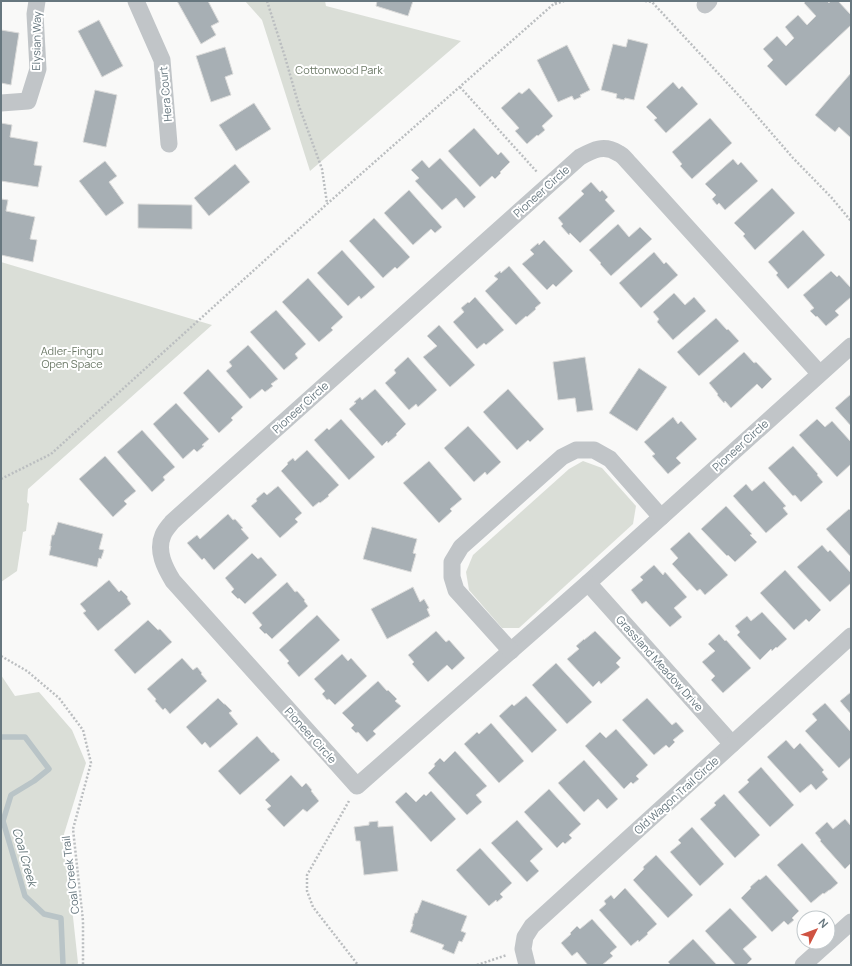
<svg xmlns="http://www.w3.org/2000/svg" width="852" height="966" font-family="Manrope,sans-serif">
  <style>
    .green { fill: #daded7 }
    .lines { fill: none; stroke-linecap: round; stroke-linejoin: round }
    .stream { stroke: #b9c4c7; stroke-width: 5.5 }
    .building { fill: #a7afb4; stroke: #dbdbda }
    .path { stroke: #bbbec0; stroke-width: 2.5; stroke-dasharray: 2 2; stroke-linecap: butt }
    .minor { stroke: #c1c5c8; stroke-width: 17 }
    .labels { text-anchor: middle; dominant-baseline: central; stroke-width: 4; stroke-linejoin: round; paint-order: stroke }
    .street-label { font-size: 11px; fill: #67777f; stroke: #fff }
    .park-label { font-size: 11px; fill: #6b7866; stroke: #fff }
    .water-label { font-size: 12px; font-style: italic; fill: #637578; stroke: #fff }
  </style>
  <rect width="100%" height="100%" fill="#f9f9f8"/>
  <g class="green">
    <polygon points="245,1 325,1 326,6 461,41 310,171 262,20"/>
    <polygon points="1,262 212,325 28,489 27,502 29,504 26,531 23,532 17,571 1,582"/>
    <polygon points="583,461 602,468 636,506 633,524 519,628 502,628 469,590 466,572 473,555 569,469"/>
    <polygon points="1,675 15,696 39,692 72,730 86,763 64,834 78,963 77,965 1,965"/>
  </g>
  <g class="lines">
    <polyline class="stream" points="1,737 25,737 49,769 34,781 11,795 3,821 25,896 44,914 61,918 63,965"/>
  </g>
  <g class="building">
    <polygon points="177,1 208,1 219,22 211,26 216,35 201,44"/>
    <polygon points="377,1 413,1 408,16 376,6"/>
    <polygon points="806,1 827,1 829,3 830,1 838,1 851,15 851,25 786,86 767,66 773,60 763,49 777,36 786,46 794,38 785,27 798,15 807,25 816,16 804,3"/>
    <polygon points="99,20 123,66 102,77 78,31"/>
    <polygon points="1,30 19,33 11,85 1,83"/>
    <polygon points="628,39 648,44 634,100 625,98 624,100 616,98 617,94 601,90 613,44 626,47"/>
    <polygon points="567,45 590,90 580,95 581,97 574,100 572,96 558,102 537,60"/>
    <polygon points="225,47 233,74 225,77 231,95 211,102 196,56"/>
    <polygon points="851,73 851,138 839,127 835,132 815,115"/>
    <polygon points="673,82 679,89 682,86 698,104 666,133 654,120 657,118 646,107"/>
    <polygon points="529,88 553,116 542,126 545,130 538,136 537,135 527,144 515,131 519,128 501,108 519,92 522,94"/>
    <polygon points="95,90 117,95 106,147 83,142"/>
    <polygon points="254,103 271,129 236,151 219,125"/>
    <polygon points="710,118 732,143 692,179 680,166 682,164 672,152"/>
    <polygon points="1,123 12,125 10,137 38,142 34,165 42,166 38,187 1,181"/>
    <polygon points="474,128 498,155 501,152 510,162 500,172 501,173 495,179 492,176 480,187 448,151"/>
    <polygon points="440,158 476,197 464,208 456,198 442,210 415,181 419,178 411,170 422,160 429,168"/>
    <polygon points="733,159 738,165 741,162 758,181 725,210 719,203 717,205 712,199 716,195 705,184"/>
    <polygon points="105,161 117,176 109,182 124,203 106,216 79,181"/>
    <polygon points="235,164 250,182 209,216 194,198"/>
    <polygon points="591,182 600,192 602,190 608,197 605,200 615,211 580,243 570,233 569,235 561,226 563,224 558,218 584,194 581,191"/>
    <polygon points="772,188 795,213 755,250 743,236 745,234 734,223"/>
    <polygon points="409,190 442,227 435,233 431,229 413,245 384,213"/>
    <polygon points="1,199 8,200 6,211 35,217 30,239 37,240 33,262 1,255"/>
    <polygon points="138,204 192,205 192,229 138,228"/>
    <polygon points="374,218 410,257 397,269 395,267 383,278 349,241"/>
    <polygon points="618,224 629,237 640,227 652,239 611,276 600,264 601,263 589,250"/>
    <polygon points="803,230 825,255 788,289 776,275 778,273 768,262"/>
    <polygon points="544,240 573,271 556,287 553,284 547,290 522,264 534,254 530,250 538,243 539,245"/>
    <polygon points="342,250 375,287 361,299 359,296 348,306 317,273"/>
    <polygon points="654,252 664,264 666,262 678,275 641,308 619,283"/>
    <polygon points="509,266 541,303 535,308 536,309 527,317 526,316 516,325 485,291 498,279 494,276 500,271 501,273"/>
    <polygon points="831,271 837,277 839,275 851,288 851,297 835,311 839,315 826,326 817,316 816,317 810,311 814,308 803,295"/>
    <polygon points="308,278 343,317 331,328 333,330 319,342 282,302"/>
    <polygon points="674,293 685,305 694,297 706,311 673,340 657,322 659,319 653,312"/>
    <polygon points="475,297 504,330 486,345 484,343 477,349 453,322 464,312 461,308 468,302 469,303"/>
    <polygon points="276,310 306,344 295,354 298,358 284,370 250,332"/>
    <polygon points="716,318 727,330 728,329 739,341 699,376 677,352"/>
    <polygon points="439,325 475,365 450,387 423,357 437,346 427,336"/>
    <polygon points="248,345 278,379 271,384 273,386 265,392 262,389 250,399 226,371 232,366 229,362"/>
    <polygon points="744,352 754,363 756,362 772,379 762,389 757,384 731,408 725,401 724,403 717,395 718,394 709,383"/>
    <polygon points="408,357 437,390 418,407 416,404 409,410 385,383 396,373 394,370"/>
    <polygon points="585,357 593,410 577,412 575,398 558,400 553,362"/>
    <polygon points="639,368 667,387 637,431 609,413"/>
    <polygon points="208,369 243,407 231,418 233,420 219,433 183,393"/>
    <polygon points="375,389 406,424 396,434 397,435 388,443 387,441 382,446 349,409 356,403 354,402 360,397 362,400"/>
    <polygon points="508,389 544,429 530,442 528,440 517,450 483,412"/>
    <polygon points="851,394 851,426 835,408"/>
    <polygon points="176,403 209,439 202,445 204,446 197,452 194,449 183,459 153,424"/>
    <polygon points="673,417 678,424 681,421 697,439 676,458 681,463 668,474 652,456 655,454 644,442"/>
    <polygon points="341,419 375,457 349,480 314,440 327,428 329,430"/>
    <polygon points="817,419 825,427 832,421 851,442 851,464 837,477 799,435"/>
    <polygon points="468,426 501,462 487,475 485,472 474,482 444,448"/>
    <polygon points="142,430 175,467 163,477 165,480 152,492 117,452"/>
    <polygon points="793,446 818,474 817,475 823,482 801,502 795,495 793,496 768,468"/>
    <polygon points="307,450 339,485 328,495 329,496 320,503 319,502 313,507 281,471 288,464 287,463 293,458 295,461"/>
    <polygon points="105,456 136,491 124,501 127,504 113,517 79,479"/>
    <polygon points="429,461 462,499 450,509 452,511 439,523 403,483"/>
    <polygon points="764,481 786,506 783,508 788,514 766,533 733,496 746,484 752,491"/>
    <polygon points="278,486 302,513 295,519 298,522 280,538 251,506 257,501 256,499 264,492 267,495"/>
    <polygon points="726,506 752,534 750,535 757,542 735,562 728,555 727,556 701,529"/>
    <polygon points="849,509 851,511 851,557 826,529"/>
    <polygon points="228,514 233,520 235,519 243,528 241,529 249,538 214,570 204,558 202,560 187,543 197,535 200,539"/>
    <polygon points="58,522 103,534 99,549 104,550 101,559 99,558 97,567 49,555 51,546 50,546 52,535 54,535"/>
    <polygon points="372,527 417,539 413,553 416,554 411,572 363,559"/>
    <polygon points="689,532 728,575 705,595 700,589 697,591 672,564 678,558 670,549"/>
    <polygon points="822,545 828,552 830,550 851,573 851,583 830,602 797,567"/>
    <polygon points="252,553 258,559 261,557 277,575 245,604 239,598 238,599 231,592 234,589 225,578"/>
    <polygon points="654,565 663,575 665,572 687,597 674,608 682,617 670,627 646,601 642,604 631,590 643,580 640,577"/>
    <polygon points="785,570 821,610 809,622 806,619 794,630 760,593"/>
    <polygon points="109,580 119,592 121,590 128,597 127,598 131,604 98,631 83,613 86,611 80,604"/>
    <polygon points="287,582 295,592 297,591 305,600 304,601 308,606 272,639 266,633 265,634 259,628 262,625 252,613"/>
    <polygon points="413,587 420,602 424,599 429,608 427,609 430,616 387,639 371,609"/>
    <polygon points="762,612 787,639 777,648 776,647 772,651 771,649 760,660 737,635 740,632 735,626 747,616 751,621"/>
    <polygon points="317,615 340,640 299,677 287,663 289,661 279,650"/>
    <polygon points="148,620 158,630 160,629 172,642 135,674 114,650"/>
    <polygon points="436,631 446,642 449,640 465,658 452,670 447,665 428,682 412,664 414,662 408,655"/>
    <polygon points="595,631 621,658 616,663 620,667 601,684 599,681 593,687 567,659 579,649 576,646 584,639 584,640"/>
    <polygon points="719,634 725,641 726,640 751,668 723,693 711,680 715,676 702,662 715,651 708,644"/>
    <polygon points="342,654 348,661 351,658 367,676 335,705 329,699 327,700 322,694 325,691 314,679"/>
    <polygon points="182,658 193,670 197,667 202,673 201,674 207,681 170,714 165,708 163,710 155,701 156,699 147,689"/>
    <polygon points="556,663 592,702 567,724 532,685"/>
    <polygon points="378,681 387,691 388,690 397,699 395,701 401,706 373,731 376,734 367,742 358,732 356,733 351,728 354,725 342,713"/>
    <polygon points="851,692 851,714 840,701"/>
    <polygon points="526,696 557,730 532,753 499,716 512,704 514,706"/>
    <polygon points="218,698 224,704 225,704 232,711 229,713 238,724 210,748 205,742 202,745 186,727"/>
    <polygon points="647,698 672,725 676,722 684,731 673,740 675,742 669,748 666,745 654,755 622,720"/>
    <polygon points="825,703 851,732 851,757 839,768 805,731 817,720 812,714"/>
    <polygon points="491,723 524,761 499,783 464,744 477,732 479,734"/>
    <polygon points="616,729 648,765 636,776 639,779 633,784 631,782 624,789 585,746 600,732 606,738"/>
    <polygon points="257,736 272,753 273,752 280,760 240,795 218,771"/>
    <polygon points="786,740 794,749 800,743 824,770 822,772 828,779 816,790 811,784 800,793 767,757"/>
    <polygon points="455,751 487,786 476,795 482,802 467,815 428,773 435,766 434,764 440,758 444,762"/>
    <polygon points="584,760 618,799 607,809 598,799 584,812 558,783"/>
    <polygon points="761,767 794,805 770,827 738,792 749,782 747,780"/>
    <polygon points="291,775 302,787 306,783 312,790 311,791 319,801 307,812 303,809 284,827 267,809 271,806 265,800"/>
    <polygon points="549,789 581,824 569,835 572,838 565,844 563,842 557,848 524,812"/>
    <polygon points="431,791 456,819 431,842 395,802 406,792 416,802 424,794 426,796"/>
    <polygon points="724,794 760,835 735,858 700,819 716,805 714,803"/>
    <polygon points="845,819 851,826 851,863 845,869 820,841 821,840 815,833 827,822 833,829"/>
    <polygon points="517,820 543,849 530,861 539,871 527,882 491,843"/>
    <polygon points="378,821 378,827 393,826 398,871 364,875 360,841 356,841 354,827 369,825 369,822"/>
    <polygon points="692,827 724,864 700,886 670,852 681,843 678,840"/>
    <polygon points="802,843 838,883 830,890 829,890 824,894 823,893 811,903 777,865"/>
    <polygon points="480,848 512,883 500,894 503,897 497,902 496,900 489,906 456,870"/>
    <polygon points="656,855 693,895 668,918 633,880 644,869 643,867"/>
    <polygon points="766,875 799,911 792,918 794,920 788,925 784,921 772,932 741,898 751,888 750,887 759,879 760,880"/>
    <polygon points="625,888 657,924 647,933 648,934 639,942 638,940 631,946 599,910 606,904 604,901 611,895 614,899"/>
    <polygon points="422,900 467,916 461,931 466,933 462,942 459,941 454,954 442,949 444,945 410,932 413,924 412,924 415,913 417,913"/>
    <polygon points="730,908 757,937 743,949 752,959 746,965 736,965 705,931"/>
    <polygon points="592,919 617,947 610,953 613,956 602,965 588,965 577,952 572,956 561,943 571,934 570,933 577,926 580,929"/>
    <polygon points="693,939 717,965 671,965 668,962"/>
  </g>
  <g class="lines">
    <g class="path">
      <polyline points="267,1 285,57 299,106 322,169 327,203"/>
      <polyline points="645,1 652,2 743,100 793,158 831,197 851,221"/>
      <polyline points="555,4 564,1"/>
      <polyline points="460,87 537,172"/>
      <polyline points="1,479 51,454 327,204 557,1"/>
      <polyline points="1,656 27,671 59,698 83,730 91,763 73,829 83,921 83,965"/>
      <polyline points="349,801 307,875 307,891 313,907 358,965"/>
      <polyline points="477,965 507,955"/>
    </g>
    <g class="minor">
      <polyline points="136,1 162,60 169,144"/>
      <polyline points="705,5 709,1"/>
      <polyline points="1,103 28,101 38,69 35,14 37,1"/>
      <path d="M 820,374 L 630,164 C 626,160 623,155 618,153 C 604,144 593,150 580,157 L 172,522 C 169,526 165,530 163,535 C 156,551 165,568 173,581 L 357,786 L 588,583 L 851,346"/>
      <polyline points="588,583 732,744"/>
      <polyline points="511,651 456,590 452,577 452,562 461,547 562,457 576,450 594,450 610,459 661,517"/>
      <polyline points="527,965 523,949 525,937 532,926 851,636"/>
      <polyline points="803,965 851,922"/>
    </g>
  </g>
  <g class="labels">
    <g class="street-label">
      <text transform="translate(36 41) rotate(-89)">Elysian Way</text>
      <text transform="translate(165 94) rotate(-95)">Hera Court</text>
      <text transform="translate(541 191) rotate(-42)">Pioneer Circle</text>
      <text transform="translate(300 407) rotate(-42)">Pioneer Circle</text>
      <text transform="translate(740 445) rotate(-42)">Pioneer Circle</text>
      <text transform="translate(660 663) rotate(48)">Grassland Meadow Drive</text>
      <text transform="translate(311 735) rotate(48)">Pioneer Circle</text>
      <text transform="translate(676 795) rotate(-42)">Old Wagon Trail Circle</text>
      <text transform="translate(70 875) rotate(-97)">Coal Creek Trail</text>
    </g>
    <g class="park-label">
      <text x="339" y="69">Cottonwood Park</text>
      <text x="72" y="350">Adler-Fingru<tspan x="72" dy="13">Open Space</tspan></text>
    </g>
    <g class="water-label">
      <text transform="translate(25 857) rotate(74)">Coal Creek</text>
    </g>
  </g>
  <rect width="852" height="966" fill="none" stroke="#67777f" stroke-width="4"/>
  <g transform="translate(816 930) rotate(48)"><circle r="19" fill="#ffffff" stroke="#c2c9cc"/>
  <path d="M0-3L7 15L0 10L-7 15Z" fill="#cf5342"/>
  <text y="-6" font-size="11" font-weight="bold" text-anchor="middle" fill="#67777f">N</text>
  </g>
</svg>
